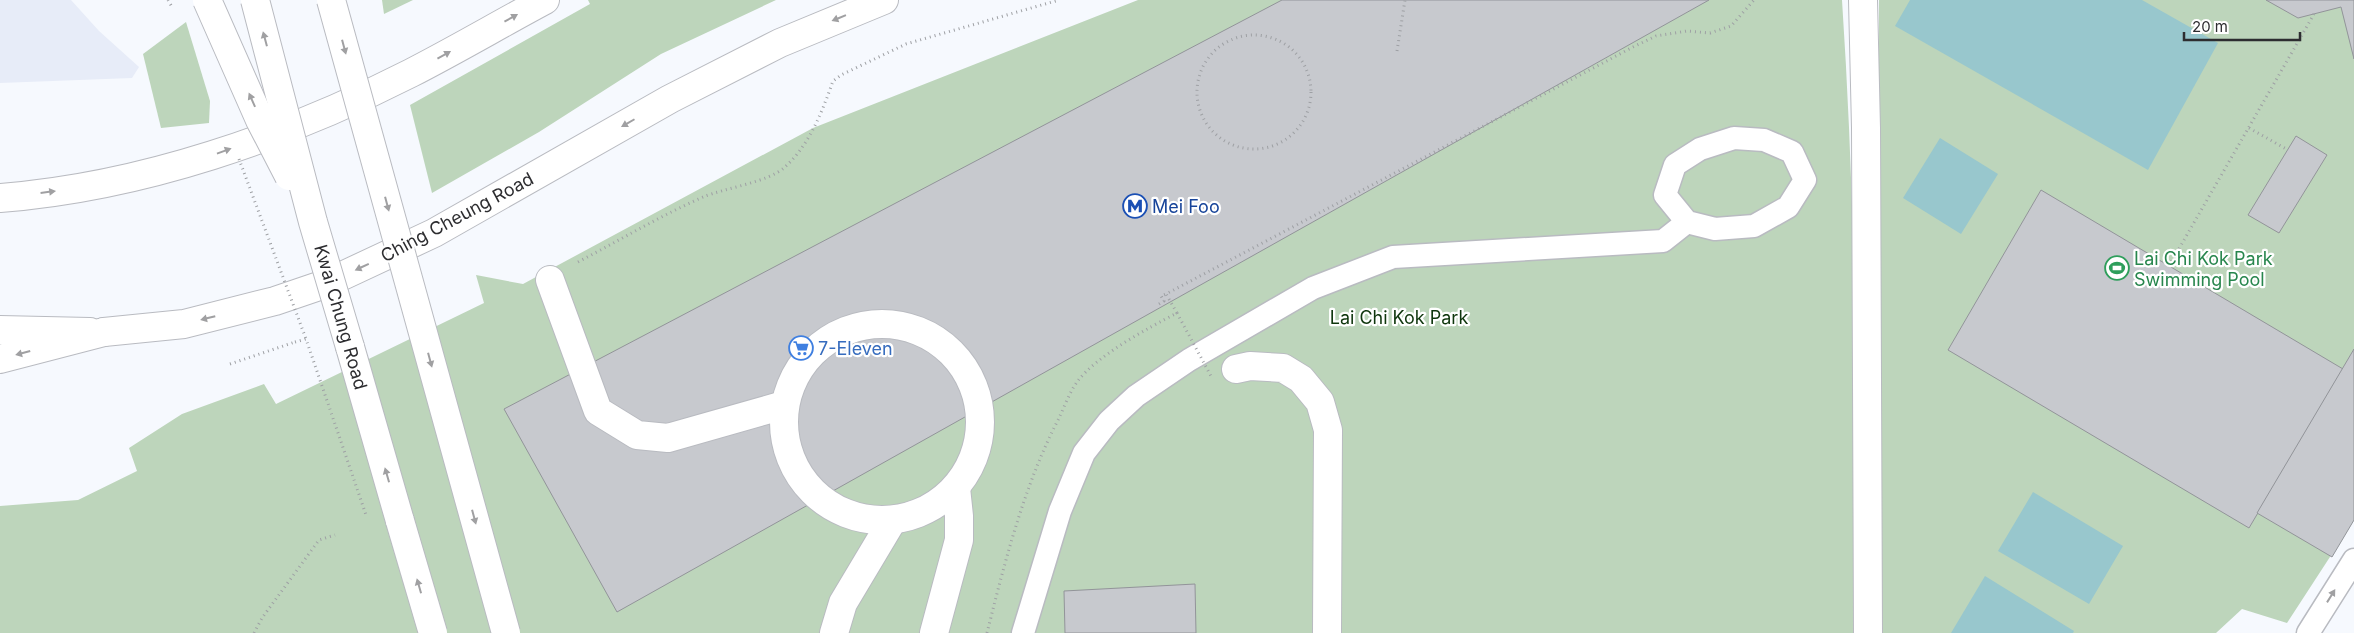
<svg xmlns="http://www.w3.org/2000/svg" width="2354" height="633" font-family="Inter,sans-serif">
  <style>
    .built { fill: #e7ecf8 }
    .green { fill: #bdd5bb }
    .water { fill: #98c7cd }
    .building { fill: #c7c9ce; stroke: #929499 }
    .lines { fill: none; stroke-linecap: round; stroke-linejoin: round }
    .lane-casing { stroke: #b9bbc1; stroke-width: 25 }
    .street-casing { stroke: #b9bbc1; stroke-width: 30 }
    .secondary-casing { stroke: #b9bbc1; stroke-width: 30 }
    .primary-casing { stroke: #b9bbc1; stroke-width: 30 }
    .highway-casing { stroke: #b9bbc1; stroke-width: 30 }
    .path { stroke: #9ea0a4; stroke-width: 3; stroke-dasharray: 1 4; stroke-linecap: butt }
    .lane { stroke: #fff; stroke-width: 22 }
    .street { stroke: #fff; stroke-width: 28 }
    .secondary { stroke: #fff; stroke-width: 28 }
    .primary { stroke: #fff; stroke-width: 28 }
    .highway { stroke: #fff; stroke-width: 28 }
    .highway-bridge-casing { stroke: #b9bbc1; stroke-width: 30; stroke-linecap: butt }
    .path-bridge { stroke: #9ea0a4; stroke-width: 3; stroke-dasharray: 1 4; stroke-linecap: butt }
    .highway-bridge { stroke: #fff; stroke-width: 28 }
    .oneway { fill: #a0a0a2 }
    .labels { text-anchor: middle; dominant-baseline: central; stroke-width: 4.5; stroke-linejoin: round; paint-order: stroke }
    .transit-label { font-size: 18px; fill: #164399; stroke: #fff; text-anchor: start }
    .street-label { font-size: 18px; fill: #2d2d30; stroke: #fff }
    .leisure-label { font-size: 18px; fill: #27864d; stroke: #fff; text-anchor: start }
    .park-label { font-size: 18px; fill: #0f360d; stroke: #fff }
    .shop-label { font-size: 18px; fill: #366cbe; stroke: #fff; text-anchor: start }
  </style>
  <rect width="100%" height="100%" fill="#f6f9fe"/>
  <polygon class="built" points="0,0 71,0 99,31 139,67 132,78 0,83"/>
  <g class="green">
    <polygon points="382,0 413,0 384,14"/>
    <polygon points="588,0 776,0 661,54 539,132 432,193 410,105 590,4"/>
    <path d="M 1138,0 L 1842,0 C 1856,211 1857,422 1860,633 L 0,633 L 0,506 L 78,500 L 137,471 L 129,448 L 182,414 L 264,384 L 276,404 L 484,303 L 476,275 L 523,284 L 813,128 Z"/>
    <polygon points="1879,0 2354,0 2354,520 2287,623 2242,609 2216,633 1879,633"/>
    <polygon points="186,22 210,101 209,123 161,128 143,54"/>
  </g>
  <g class="water">
    <polygon points="1910,0 2142,0 2218,43 2148,170 1895,26"/>
    <polygon points="1940,138 1998,174 1961,234 1903,198"/>
    <polygon points="2033,492 2123,546 2089,604 1998,551"/>
    <polygon points="1985,576 2074,631 2073,633 1951,633"/>
  </g>
  <g class="building">
    <polygon points="1282,0 1709,0 617,612 504,409"/>
    <polygon points="2266,0 2354,0 2354,59 2341,7 2298,18"/>
    <polygon points="2296,136 2327,155 2279,233 2248,215"/>
    <polygon points="2041,190 2343,369 2249,528 1948,350"/>
    <polygon points="2354,349 2354,520 2332,557 2257,513"/>
    <polygon points="1195,584 1196,633 1065,633 1064,591"/>
  </g>
  <g class="lines">
    <g class="lane-casing">
      <g id="lane">
        <polygon points="1734,138 1764,140 1792,152 1805,180 1788,207 1754,226 1715,229 1687,222 1665,195 1675,165 1700,149"/>
        <polyline points="1023,633 1060,511 1084,453 1109,421 1136,396 1189,360 1313,288 1393,257 1663,241 1687,222"/>
        <polyline points="2308,633 2354,560"/>
      </g>
    </g>
    <g class="street-casing">
      <g id="street">
        <polyline points="1863,0 1866,128 1868,633"/>
        <polyline points="550,280 598,411 637,435 668,438 784,405"/>
        <circle cx="882" cy="422" r="98"/>
        <polyline points="1236,369 1250,366 1283,368 1301,379 1320,402 1328,430 1327,633"/>
        <polyline points="834,633 843,603 892,521"/>
        <polyline points="934,633 959,540 959,516 956,488"/>
      </g>
    </g>
    <g class="secondary-casing">
      <polyline id="secondary" points="0,330 90,332"/>
    </g>
    <g class="primary-casing">
      <g id="primary">
        <path d="M 0,198 C 142,187 285,137 411,73 C 456,50 500,24 545,0"/>
        <polyline points="104,332 184,324 275,301 325,284 434,233 670,99 780,43 884,0"/>
      </g>
    </g>
    <g class="highway-casing">
      <g id="highway">
        <polyline points="350,347 400,521"/>
        <polyline points="0,359 104,332"/>
      </g>
    </g>
    <g class="path">
      <circle cx="1254" cy="92" r="57"/>
      <polyline points="1397,51 1405,0"/>
      <polyline points="2249,128 2288,150"/>
      <path d="M 578,262 C 620,240 660,216 703,197 C 725,188 769,182 785,167 C 810,144 822,112 833,81 L 841,75 L 906,44 L 1059,0"/>
      <polyline points="2169,266 2314,14"/>
      <polyline points="1159,304 1164,301 1161,296 1166,294"/>
      <polyline points="230,364 295,342"/>
      <polyline points="254,633 262,618 319,540 335,535"/>
      <path d="M 987,633 C 1005,561 1024,486 1058,420 C 1064,408 1069,393 1077,382 C 1096,356 1148,328 1177,313 L 1166,294 L 1633,47 L 1656,36 L 1687,31 L 1710,33 L 1731,26 L 1754,0"/>
    </g>
    <use href="#lane" class="lane"/>
    <use href="#street" class="street"/>
    <use href="#secondary" class="secondary"/>
    <use href="#primary" class="primary"/>
    <use href="#highway" class="highway"/>
    <g class="highway-bridge-casing">
      <g id="highway-bridge">
        <polyline points="207,0 260,120 289,176"/>
        <polyline points="255,0 313,222 350,347"/>
        <polyline points="331,0 506,633"/>
        <polyline points="400,521 433,633"/>
      </g>
    </g>
    <g class="path-bridge">
      <polyline points="168,0 172,7"/>
      <polyline points="239,159 306,339"/>
      <polyline points="1177,313 1212,378"/>
      <polyline points="295,342 306,339 366,515"/>
    </g>
    <use href="#highway-bridge" class="highway-bridge"/>
  </g>
  <defs><path id="oneway-solid" d="M-6-.8H1V-3.2L6.5 0L1 3.2V.8H-6Z" transform="scale(1.25)"/></defs>
  <g class="oneway">
    <use href="#oneway-solid" transform="translate(511 18) rotate(-29)"/>
    <use href="#oneway-solid" transform="translate(839 18) rotate(158)"/>
    <use href="#oneway-solid" transform="translate(265 39) rotate(-105)"/>
    <use href="#oneway-solid" transform="translate(344 47) rotate(75)"/>
    <use href="#oneway-solid" transform="translate(444 55) rotate(-29)"/>
    <use href="#oneway-solid" transform="translate(252 100) rotate(-114)"/>
    <use href="#oneway-solid" transform="translate(628 123) rotate(150)"/>
    <use href="#oneway-solid" transform="translate(224 151) rotate(-20)"/>
    <use href="#oneway-solid" transform="translate(48 192) rotate(-7)"/>
    <use href="#oneway-solid" transform="translate(387 204) rotate(75)"/>
    <use href="#oneway-solid" transform="translate(362 267) rotate(155)"/>
    <use href="#oneway-solid" transform="translate(208 318) rotate(166)"/>
    <use href="#oneway-solid" transform="translate(23 353) rotate(165)"/>
    <use href="#oneway-solid" transform="translate(430 360) rotate(75)"/>
    <use href="#oneway-solid" transform="translate(387 475) rotate(-106)"/>
    <use href="#oneway-solid" transform="translate(474 517) rotate(75)"/>
    <use href="#oneway-solid" transform="translate(419 586) rotate(-106)"/>
    <use href="#oneway-solid" transform="translate(2331 596) rotate(-58)"/>
  </g>
  <defs>
    <g id="metro-ring" transform="scale(1.25)"><circle r="9.5" fill="#fff" stroke="#1a4fb4" stroke-width="1.5"/><path d="M-5.5 5V-5H-3L0 0L3-5H5.5V5H3V-.5L0 4L-3-.5V5Z" fill="#1a4fb4"/></g>
    <g id="stadium-ring" transform="scale(1.25)"><circle r="9.5" fill="#fff" stroke="#2e9e5b" stroke-width="1.5"/><path d="M0-5a6.5 5 0 1 0 0 10a6.5 5 0 1 0 0-10ZM-3.5-1.8h7v3.6h-7Z" fill="#2e9e5b"/></g>
    <g id="supermarket-ring" transform="scale(1.25)"><circle r="9.5" fill="#fff" stroke="#3f7fe0" stroke-width="1.5"/><path d="M-6-5.5h2.5l.6 2H6L4.5 2H-2.5L-4.4-4H-6ZM-1.5 3.2a1.3 1.3 0 1 0 .1 0ZM3 3.2a1.3 1.3 0 1 0 .1 0Z" fill="#3f7fe0"/></g>
  </defs>
  <g fill-rule="evenodd">
    <use href="#metro-ring" x="1135" y="206"/>
    <use href="#stadium-ring" x="2117" y="268"/>
    <use href="#supermarket-ring" x="801" y="348"/>
  </g>
  <g class="labels">
    <g class="transit-label">
      <text x="1152" y="206">Mei Foo</text>
    </g>
    <g class="street-label">
      <text transform="translate(457 217) rotate(-28)">Ching Cheung Road</text>
      <text transform="translate(341 317) rotate(74)">Kwai Chung Road</text>
    </g>
    <g class="leisure-label">
      <text x="2134" y="258">Lai Chi Kok Park<tspan x="2134" dy="21">Swimming Pool</tspan></text>
    </g>
    <g class="park-label">
      <text x="1399" y="317">Lai Chi Kok Park</text>
    </g>
    <g class="shop-label">
      <text x="818" y="348">7-Eleven</text>
    </g>
  </g>
  <path d="M2184 32v8h116v-8" fill="none" stroke="#2d2d30" stroke-width="2.5"/>
  <text x="2192" y="32" font-size="15" fill="#2d2d30" stroke="#ffffff" stroke-width="4" paint-order="stroke">20 m</text>
</svg>
